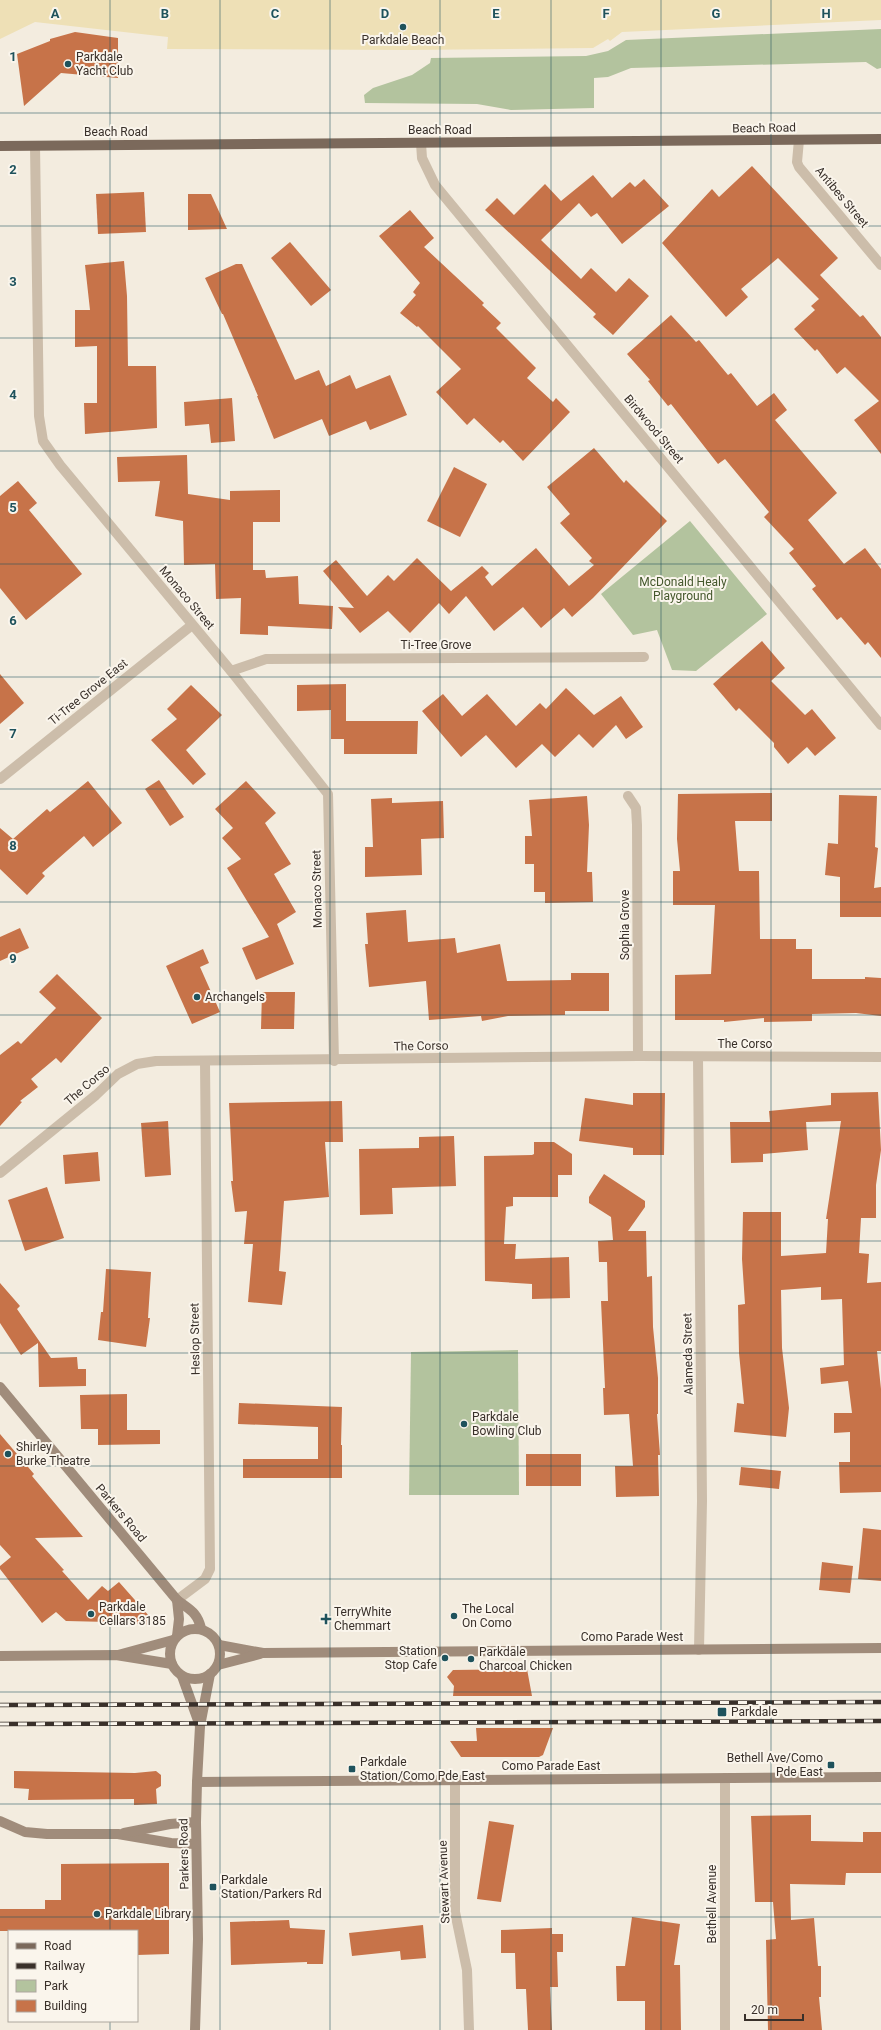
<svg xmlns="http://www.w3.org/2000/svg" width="881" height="2030" font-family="Roboto,sans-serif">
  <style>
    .green { fill: #b3c39e }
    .sand { fill: #eee0b6 }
    .building { fill: #c77349 }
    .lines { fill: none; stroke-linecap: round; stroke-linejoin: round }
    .street { stroke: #ccbdaa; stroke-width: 10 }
    .secondary { stroke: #a08c7b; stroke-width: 10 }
    .primary { stroke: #7b695b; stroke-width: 10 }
    .rail-casing { stroke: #39302a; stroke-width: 4.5 }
    .rail { stroke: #faf5ec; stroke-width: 3; stroke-dasharray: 9; stroke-linecap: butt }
    .grid { fill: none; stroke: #1e525c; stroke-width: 1; stroke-opacity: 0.55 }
    .poi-dot { fill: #1e525c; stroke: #faf5ec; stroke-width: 1.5 }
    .labels { text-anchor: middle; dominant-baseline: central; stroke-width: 4; stroke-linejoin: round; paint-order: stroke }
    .poi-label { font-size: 12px; fill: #39302a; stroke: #faf5ec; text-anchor: start }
    .street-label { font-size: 12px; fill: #39302a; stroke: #faf5ec }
    .park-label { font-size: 12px; fill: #45582d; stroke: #faf5ec }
    .grid-label { font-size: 13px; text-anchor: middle; font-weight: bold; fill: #1e525c; stroke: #faf5ec; stroke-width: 4; stroke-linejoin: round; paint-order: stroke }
  </style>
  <rect width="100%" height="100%" fill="#f3ecdf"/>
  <g class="green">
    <polygon points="881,29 881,68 877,69 866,62 631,68 608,77 594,78 594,108 511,110 477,104 365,103 364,95 373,88 412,75 430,63 431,58 586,56 608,51 626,40"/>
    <polygon points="690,521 767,614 696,671 672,670 657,630 633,635 601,594"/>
    <polygon points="518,1350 519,1495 409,1495 411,1352"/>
  </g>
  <polygon class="sand" points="0,0 881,0 881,20 622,32 610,41 608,39 593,48 407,50 167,49 168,37 35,22 0,39"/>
  <g class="building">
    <polygon points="75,32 118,38 118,78 61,73 24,106 17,54 50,41 50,39"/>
    <polygon points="752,166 838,258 820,275 860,317 863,315 881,337 881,454 854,420 879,401 845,367 837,374 817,349 815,351 794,329 815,310 811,306 819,299 778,258 741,289 748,297 726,317 662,243 712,189 719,197"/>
    <polygon points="593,175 612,198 630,182 635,187 644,179 669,206 622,244 597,213 591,217 579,203 541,240 581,279 591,268 616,292 629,278 649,296 613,335 593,317 596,314 485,210 497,198 514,215 545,184 561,201"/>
    <polygon points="144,192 146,232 98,234 96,194"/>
    <polygon points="188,194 211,194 227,229 188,230"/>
    <polygon points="410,210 434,238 424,247 484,303 482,305 501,323 496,328 536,368 527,378 553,402 556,398 570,412 523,461 503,440 500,443 474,418 467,425 436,392 461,369 418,326 417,327 400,313 416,295 413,292 420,283 379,236"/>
    <polygon points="290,242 331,290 311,306 271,258"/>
    <polygon points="124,261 127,296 128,366 156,366 157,428 85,434 84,403 97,403 97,346 75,347 75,310 90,310 85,265"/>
    <polygon points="236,264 242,264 295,380 319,370 326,386 350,375 356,389 390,375 407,415 370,430 366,421 329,436 322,419 274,439 257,396 258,396 223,314 222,314 205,278"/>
    <polygon points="671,315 696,342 699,340 728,375 731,373 757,406 774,393 787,410 775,420 837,493 808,520 844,564 865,548 881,569 881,658 868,642 865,645 841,617 837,620 812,589 816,586 789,553 794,549 764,517 769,512 725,459 718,464 671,404 668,406 648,381 650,380 627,354"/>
    <polygon points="232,398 235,441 211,443 209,424 185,426 184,402"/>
    <polygon points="594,448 624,483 626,480 667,521 593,598 572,617 564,608 541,628 523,607 494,631 466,596 449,614 439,603 410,633 388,611 360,633 338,607 354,608 323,571 336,560 367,596 388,575 394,581 417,558 451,591 482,566 489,573 485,577 492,586 536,548 569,586 594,565 589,561 592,558 560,523 570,514 547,487"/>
    <polygon points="187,455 188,494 230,500 230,491 280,490 280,522 253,522 253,570 265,570 266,578 298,576 299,604 333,606 332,629 268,626 268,635 240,634 241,598 216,599 215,564 184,565 183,521 155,516 160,481 118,482 117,457"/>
    <polygon points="454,467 487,484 460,537 427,521"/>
    <polygon points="18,481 37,503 29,510 82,574 26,620 0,588 0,496"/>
    <polygon points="762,641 785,668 771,681 805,715 812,709 836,738 815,756 807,747 788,764 774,747 774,743 739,708 736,711 713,684"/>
    <polygon points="0,674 24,703 0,724"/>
    <polygon points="346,684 346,721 418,721 417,754 344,754 344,739 331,739 331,710 297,711 297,685"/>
    <polygon points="191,685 222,715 186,750 206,774 193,785 151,740 177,719 167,709"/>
    <polygon points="566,688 594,715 621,696 643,727 626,739 616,725 593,748 579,734 555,757 542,744 516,768 486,735 461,757 422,711 443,694 462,716 487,694 516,726 540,703 546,709"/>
    <polygon points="159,780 184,817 170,826 145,789"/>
    <polygon points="88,781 122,823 93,847 84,836 42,873 45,876 27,895 0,869 0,828 13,839 47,809 50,812"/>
    <polygon points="246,781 276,813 265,823 291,864 274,874 296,912 277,924 294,964 256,980 242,948 269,937 227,868 241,859 222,838 233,828 215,809"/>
    <polygon points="772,793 772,821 735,821 739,871 759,871 760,939 796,939 796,949 812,949 812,979 865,979 865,977 881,978 881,1016 856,1013 812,1014 812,1021 764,1022 764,1018 724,1022 724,1020 675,1020 675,975 711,974 715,905 673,905 673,871 680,871 677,839 678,794"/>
    <polygon points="839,795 877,796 875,847 878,848 874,888 881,887 881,917 840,917 840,877 825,875 828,843 838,844"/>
    <polygon points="587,796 589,825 587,872 592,872 593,902 545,903 545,892 534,892 534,864 525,864 525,836 532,836 529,800"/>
    <polygon points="392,798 392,803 443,801 444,838 421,839 422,875 365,877 365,847 373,847 371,799"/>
    <polygon points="406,910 408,942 455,938 457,953 500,944 507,981 571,980 571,973 609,973 609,1011 565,1011 565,1015 508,1016 482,1021 481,1016 429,1020 426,981 369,987 365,944 368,944 366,913"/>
    <polygon points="20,928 29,948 0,961 0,937"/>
    <polygon points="203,949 209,963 200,967 220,1012 192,1024 166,966"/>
    <polygon points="57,974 102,1018 61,1063 56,1058 31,1079 38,1087 20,1101 22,1102 0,1126 0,1055 18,1041 21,1044 56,1008 39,992"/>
    <polygon points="262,992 295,992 294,1029 261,1029"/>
    <polygon points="878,1092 881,1150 876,1185 876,1218 861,1218 859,1253 869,1254 867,1283 881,1282 881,1351 877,1351 881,1389 881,1492 840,1493 839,1462 850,1462 850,1432 834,1433 834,1413 852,1413 848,1381 821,1384 820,1368 844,1365 842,1299 821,1300 821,1287 781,1290 782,1348 789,1408 786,1437 734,1432 737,1403 744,1404 739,1353 738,1305 745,1304 742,1259 743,1212 781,1212 781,1256 826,1253 828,1219 826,1219 841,1121 806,1122 808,1150 763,1154 763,1162 731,1163 730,1122 770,1122 769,1111 831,1105 831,1093"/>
    <polygon points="633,1093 665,1093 664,1155 633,1155 633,1148 579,1141 585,1098 633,1105"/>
    <polygon points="342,1101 343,1142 325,1142 329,1197 284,1201 279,1271 286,1272 282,1305 248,1302 253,1244 244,1244 247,1211 235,1212 231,1181 233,1181 229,1103"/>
    <polygon points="168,1121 171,1175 145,1177 141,1123"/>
    <polygon points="454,1136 456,1186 392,1188 393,1214 360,1215 359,1149 419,1148 419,1137"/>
    <polygon points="534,1142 554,1142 572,1154 572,1175 558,1175 558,1197 513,1197 513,1206 506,1207 504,1244 516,1244 515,1259 569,1257 570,1298 532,1299 532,1284 485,1281 484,1156 532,1155 534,1154"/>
    <polygon points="98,1152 100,1181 65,1184 63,1155"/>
    <polygon points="604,1174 645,1201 645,1207 628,1231 646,1231 647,1277 652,1276 653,1327 658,1378 658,1414 657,1414 660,1455 658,1455 659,1496 616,1497 615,1466 633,1466 629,1414 604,1415 603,1388 605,1388 601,1301 608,1301 607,1262 599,1262 598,1241 613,1240 611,1217 589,1203 589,1197"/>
    <polygon points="47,1187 64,1238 25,1251 8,1200"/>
    <polygon points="106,1269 151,1272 148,1318 150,1318 146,1347 98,1340 101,1312 103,1312"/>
    <polygon points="0,1283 20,1306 17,1309 51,1358 77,1357 78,1369 86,1369 86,1386 39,1387 38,1343 21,1355 0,1323"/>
    <polygon points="127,1394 127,1430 160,1430 160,1444 98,1445 98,1429 81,1429 80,1395"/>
    <polygon points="239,1403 342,1407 341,1445 342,1445 342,1478 243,1478 243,1459 318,1459 318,1427 238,1424"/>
    <polygon points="0,1434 34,1474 32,1476 83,1537 35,1538 64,1570 62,1571 88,1600 102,1586 108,1591 119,1582 157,1625 109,1622 66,1621 56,1612 42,1623 0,1569 0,1566 11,1557 0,1545"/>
    <rect x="526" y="1454" width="55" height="32"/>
    <polygon points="741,1467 781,1471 779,1489 739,1485"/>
    <polygon points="863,1528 881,1530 881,1581 858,1579"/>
    <polygon points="822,1562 853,1566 850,1593 819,1590"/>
    <polygon points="527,1669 532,1696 453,1696 454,1686 447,1677 453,1670"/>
    <polygon points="476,1728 553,1728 543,1755 539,1757 461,1757 450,1741 477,1741"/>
    <polygon points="14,1771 135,1773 156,1771 161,1775 161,1786 156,1789 157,1804 134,1805 134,1799 28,1800 29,1789 14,1788"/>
    <polygon points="811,1815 811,1841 863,1842 863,1832 881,1832 881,1873 846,1873 845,1885 790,1884 791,1920 814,1918 818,1966 821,1966 821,1997 819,1997 822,2030 768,2030 766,1940 776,1939 773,1902 755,1902 751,1816"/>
    <polygon points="489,1821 514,1825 501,1902 477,1899"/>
    <polygon points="169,1863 169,1954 137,1955 137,1931 0,1931 0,1909 45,1909 45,1900 61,1900 61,1864"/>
    <polygon points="632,1917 680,1924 674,1965 680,1965 681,2030 645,2030 645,2001 617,2001 616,1966 625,1966"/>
    <polygon points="289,1920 290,1928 325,1930 323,1964 307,1964 307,1962 231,1965 230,1922"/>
    <polygon points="423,1925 426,1958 401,1960 400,1951 352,1956 349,1933"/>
    <polygon points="552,1928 552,1934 563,1934 563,1952 557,1952 558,1987 550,1987 552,2030 528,2030 526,1989 516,1989 515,1953 501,1953 501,1930"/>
  </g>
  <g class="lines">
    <g class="street">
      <polyline points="799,140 797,162 799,167 881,265"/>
      <polyline points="421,143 422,158 435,185 881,725"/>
      <polyline points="35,146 39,416 43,441 60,465 231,671 328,794 334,1061"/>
      <polyline points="231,671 266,659 644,657"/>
      <polyline points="0,779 192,625"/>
      <polyline points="628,796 636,808 637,825 638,1056"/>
      <polyline points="698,1057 702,1501 699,1650"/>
      <polyline points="0,1173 96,1095 118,1074 137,1064 156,1061 638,1056 881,1057"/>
      <polyline points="177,1600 205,1579 210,1569 205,1062"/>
      <polyline points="455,1780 455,1912 467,1970 469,2030"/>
      <polyline points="725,2030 725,1778"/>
    </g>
    <g class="secondary">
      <path d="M 0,1387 L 177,1600 C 190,1610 197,1612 201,1628"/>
      <polyline points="177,1600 179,1619 177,1636"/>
      <circle cx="195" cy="1654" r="25"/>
      <polyline points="219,1645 263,1653 881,1648"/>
      <polyline points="118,1655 173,1640"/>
      <polyline points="0,1656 116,1655 172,1664"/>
      <polyline points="218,1665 260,1654"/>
      <polyline points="182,1676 200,1726"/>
      <polyline points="197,1782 881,1777"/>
      <polyline points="0,1821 25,1832 47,1834 118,1834 171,1843 196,1844"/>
      <polyline points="124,1833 170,1824 196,1822"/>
      <polyline points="195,2030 198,1939 196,1822 197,1782 200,1726 210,1674"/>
    </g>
    <polyline class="primary" points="0,146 881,139"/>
    <g class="rail-casing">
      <g id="rail">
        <polyline points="0,1705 881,1702"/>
        <polyline points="0,1724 881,1721"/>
      </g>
    </g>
    <use href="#rail" class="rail"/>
  </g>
  <path class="grid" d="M 110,0 L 110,1931M 220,0 L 220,2030M 330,0 L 330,2030M 440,0 L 440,2030M 551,0 L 551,2030M 661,0 L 661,2030M 771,0 L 771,2030M 0,113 L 881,113M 0,226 L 881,226M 0,338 L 881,338M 0,451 L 881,451M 0,564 L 881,564M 0,677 L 881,677M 0,789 L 881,789M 0,902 L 881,902M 0,1015 L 881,1015M 0,1128 L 881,1128M 0,1241 L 881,1241M 0,1353 L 881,1353M 0,1466 L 881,1466M 0,1579 L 881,1579M 0,1692 L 881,1692M 0,1804 L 881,1804M 0,1917 L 881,1917M 110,2021 L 110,2030"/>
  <g class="poi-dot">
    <circle cx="403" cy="27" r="4"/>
    <circle cx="68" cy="64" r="4"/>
    <circle cx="197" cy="997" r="4"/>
    <circle cx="464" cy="1424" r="4"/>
    <circle cx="8" cy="1454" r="4"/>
    <circle cx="91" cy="1614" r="4"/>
    <circle cx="454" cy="1616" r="4"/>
    <path d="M324 1613h4v4h4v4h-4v4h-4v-4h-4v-4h4z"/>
    <circle cx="445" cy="1658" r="4"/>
    <circle cx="471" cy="1659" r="4"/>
    <rect x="717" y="1707" width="10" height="10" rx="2"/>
    <rect x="827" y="1761" width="8" height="8" rx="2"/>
    <rect x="348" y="1765" width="8" height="8" rx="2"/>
    <rect x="209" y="1883" width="8" height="8" rx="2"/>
    <circle cx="97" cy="1914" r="4"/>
  </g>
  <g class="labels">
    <g class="poi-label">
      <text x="403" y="40" text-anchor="middle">Parkdale Beach</text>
      <text x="76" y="57">Parkdale<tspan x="76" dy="14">Yacht Club</tspan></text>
      <text x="205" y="997">Archangels</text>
      <text x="472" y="1417">Parkdale<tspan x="472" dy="14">Bowling Club</tspan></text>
      <text x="16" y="1447">Shirley<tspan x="16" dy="14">Burke Theatre</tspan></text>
      <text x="99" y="1607">Parkdale<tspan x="99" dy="14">Cellars 3185</tspan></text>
      <text x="462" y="1609">The Local<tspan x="462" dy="14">On Como</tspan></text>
      <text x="334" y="1612">TerryWhite<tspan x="334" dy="14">Chemmart</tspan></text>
      <text x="437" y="1651" text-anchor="end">Station<tspan x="437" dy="14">Stop Cafe</tspan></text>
      <text x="479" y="1652">Parkdale<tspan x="479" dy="14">Charcoal Chicken</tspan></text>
      <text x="731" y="1712">Parkdale</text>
      <text x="823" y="1758" text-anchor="end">Bethell Ave/Como<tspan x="823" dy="14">Pde East</tspan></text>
      <text x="360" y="1762">Parkdale<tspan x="360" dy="14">Station/Como Pde East</tspan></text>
      <text x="221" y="1880">Parkdale<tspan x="221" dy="14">Station/Parkers Rd</tspan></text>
      <text x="105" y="1914">Parkdale Library</text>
    </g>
    <g class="street-label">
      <text transform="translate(764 128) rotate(-1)">Beach Road</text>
      <text x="440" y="130">Beach Road</text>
      <text x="116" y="132">Beach Road</text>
      <text transform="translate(842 197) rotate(50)">Antibes Street</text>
      <text transform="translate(654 429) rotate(50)">Birdwood Street</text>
      <text transform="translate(187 598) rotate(50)">Monaco Street</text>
      <text x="436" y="645">Ti-Tree Grove</text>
      <text transform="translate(88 692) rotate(-39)">Ti-Tree Grove East</text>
      <text transform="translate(317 889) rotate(-91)">Monaco Street</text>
      <text transform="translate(625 925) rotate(-90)">Sophia Grove</text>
      <text x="745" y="1044">The Corso</text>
      <text transform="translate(421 1046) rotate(-1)">The Corso</text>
      <text transform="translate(87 1085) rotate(-41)">The Corso</text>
      <text transform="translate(195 1339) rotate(-91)">Heslop Street</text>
      <text transform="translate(688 1354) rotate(-91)">Alameda Street</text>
      <text transform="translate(121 1513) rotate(50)">Parkers Road</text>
      <text x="632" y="1637">Como Parade West</text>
      <text x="551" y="1766">Como Parade East</text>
      <text transform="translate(184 1854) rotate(-91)">Parkers Road</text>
      <text transform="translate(444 1882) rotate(-92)">Stewart Avenue</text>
      <text transform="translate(712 1904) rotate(-90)">Bethell Avenue</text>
    </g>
    <g class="park-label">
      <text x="683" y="582">McDonald Healy<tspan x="683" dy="14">Playground</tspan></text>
    </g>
  </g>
  <g class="grid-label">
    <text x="55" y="18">A</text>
    <text x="165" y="18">B</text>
    <text x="275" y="18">C</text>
    <text x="385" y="18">D</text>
    <text x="496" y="18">E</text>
    <text x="606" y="18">F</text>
    <text x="716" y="18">G</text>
    <text x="826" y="18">H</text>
    <text x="13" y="61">1</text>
    <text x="13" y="174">2</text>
    <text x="13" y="286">3</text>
    <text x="13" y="399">4</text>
    <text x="13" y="512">5</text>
    <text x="13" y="625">6</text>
    <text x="13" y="738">7</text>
    <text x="13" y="850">8</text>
    <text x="13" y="963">9</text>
  </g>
  <rect x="8" y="1930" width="130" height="92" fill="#faf5ec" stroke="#ada69e"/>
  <rect x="16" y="1943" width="20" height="6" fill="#7b695b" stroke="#ada69e"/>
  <text x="44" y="1950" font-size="12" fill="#39302a">Road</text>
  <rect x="16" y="1963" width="20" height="6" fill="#39302a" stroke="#ada69e"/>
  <text x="44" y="1970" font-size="12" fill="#39302a">Railway</text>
  <rect x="16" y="1980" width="20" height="12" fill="#b3c39e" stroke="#ada69e"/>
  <text x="44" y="1990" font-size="12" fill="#39302a">Park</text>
  <rect x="16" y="2000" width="20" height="12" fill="#c77349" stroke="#ada69e"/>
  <text x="44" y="2010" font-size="12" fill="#39302a">Building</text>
  <path d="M745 2014v6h58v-6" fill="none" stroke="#39302a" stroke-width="2"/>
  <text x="751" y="2014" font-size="12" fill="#39302a" stroke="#faf5ec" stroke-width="3" paint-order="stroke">20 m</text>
</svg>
